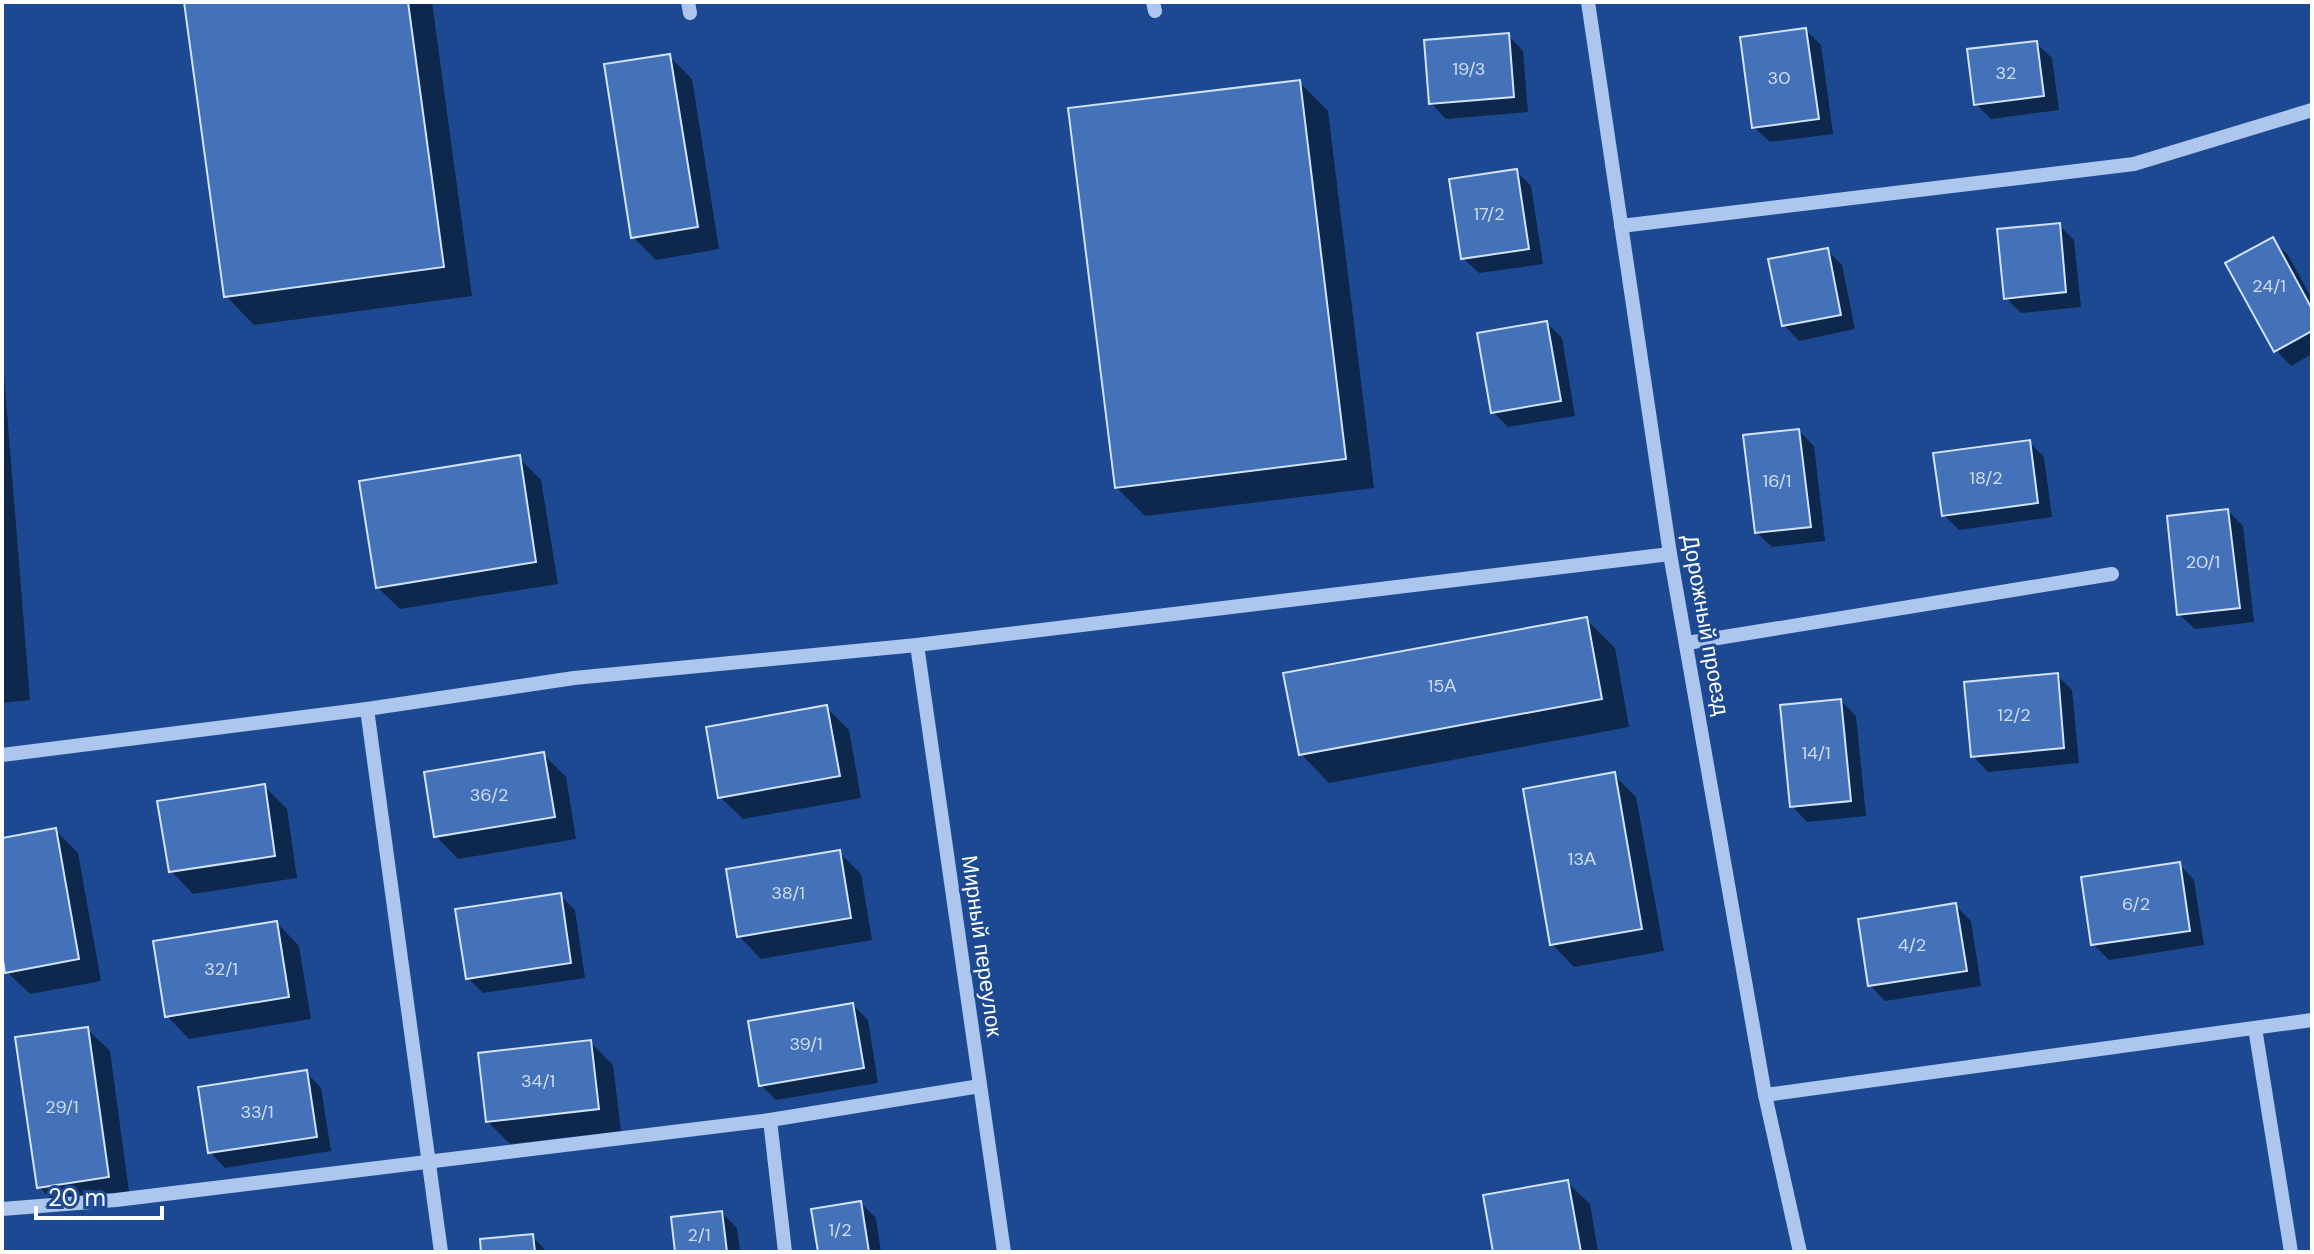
<svg xmlns="http://www.w3.org/2000/svg" width="2314" height="1254" font-family="'DM Sans',sans-serif">
  <style>
    .shadow { fill: #0007 }
    .building { fill: #4472b9; stroke: #d2e2fa; stroke-width: 2 }
    .lines { fill: none; stroke-linecap: round; stroke-linejoin: round }
    .minor { stroke: #acc6ee; stroke-width: 14 }
    .labels { text-anchor: middle; dominant-baseline: central; stroke-width: 6; stroke-linejoin: round; paint-order: stroke }
    .number-label { font-size: 18px; fill: #d0dcee }
    .street-label { font-size: 22px; fill: #fff; stroke: #1c4991 }
  </style>
  <rect width="100%" height="100%" fill="#1c4991"/>
  <g class="shadow">
    <polygon points="186,2 432,2 472,296 254,325 226,296"/>
    <polygon points="1806,30 1821,45 1833,134 1770,142 1754,127"/>
    <polygon points="1508,35 1523,51 1528,112 1446,119 1431,103"/>
    <polygon points="2036,43 2052,58 2059,110 1991,119 1976,104"/>
    <polygon points="669,56 692,79 719,249 656,260 633,237"/>
    <polygon points="1299,82 1328,111 1374,488 1145,516 1116,487"/>
    <polygon points="1516,171 1531,186 1543,264 1479,273 1463,258"/>
    <polygon points="2059,225 2074,240 2081,307 2021,313 2006,298"/>
    <polygon points="2272,240 2288,255 2312,299 2312,354 2291,366 2276,350"/>
    <polygon points="1827,250 1842,265 1855,329 1799,341 1784,325"/>
    <polygon points="1547,323 1562,338 1575,416 1508,427 1493,412"/>
    <polygon points="2,350 30,700 2,703"/>
    <polygon points="1799,431 1814,446 1825,541 1772,547 1756,532"/>
    <polygon points="2029,442 2044,457 2052,517 1959,530 1944,515"/>
    <polygon points="519,458 541,480 558,584 400,609 377,587"/>
    <polygon points="2228,511 2243,526 2254,622 2195,629 2179,614"/>
    <polygon points="1586,619 1615,648 1629,727 1329,783 1301,754"/>
    <polygon points="2057,675 2072,690 2079,763 1988,772 1973,756"/>
    <polygon points="1841,701 1856,716 1866,816 1807,822 1792,806"/>
    <polygon points="827,708 849,730 861,798 743,819 720,797"/>
    <polygon points="543,754 566,777 576,839 458,859 436,836"/>
    <polygon points="1614,775 1636,797 1664,951 1574,967 1552,944"/>
    <polygon points="264,786 287,809 297,878 193,894 171,871"/>
    <polygon points="55,830 78,853 101,981 30,994 7,972 2,943 2,840"/>
    <polygon points="839,852 861,874 872,940 761,959 739,936"/>
    <polygon points="2179,864 2194,880 2204,945 2109,960 2093,944"/>
    <polygon points="560,895 575,910 585,978 483,993 468,978"/>
    <polygon points="1956,906 1971,921 1981,986 1885,1001 1870,985"/>
    <polygon points="277,923 299,946 311,1019 189,1039 167,1016"/>
    <polygon points="853,1005 868,1020 878,1083 776,1100 761,1085"/>
    <polygon points="87,1029 110,1051 130,1199 61,1209 39,1187"/>
    <polygon points="590,1042 613,1065 621,1131 510,1144 487,1121"/>
    <polygon points="306,1072 321,1088 331,1151 225,1168 210,1152"/>
    <polygon points="1567,1182 1590,1204 1598,1252 1495,1252"/>
    <polygon points="861,1203 876,1218 881,1252 820,1252"/>
    <polygon points="722,1213 737,1228 740,1252 677,1252"/>
    <polygon points="532,1236 547,1252 483,1252"/>
  </g>
  <g class="building">
    <polygon points="184,2 408,2 444,267 224,297"/>
    <polygon points="1806,28 1819,119 1752,128 1740,37"/>
    <polygon points="1509,33 1514,97 1429,104 1424,40"/>
    <polygon points="2037,41 2044,96 1974,105 1967,49"/>
    <polygon points="670,54 698,227 631,238 604,64"/>
    <polygon points="1300,80 1346,459 1115,488 1068,108"/>
    <polygon points="1517,169 1529,249 1461,259 1449,179"/>
    <polygon points="2060,223 2066,292 2004,299 1997,229"/>
    <polygon points="2273,237 2312,309 2312,331 2274,352 2225,263"/>
    <polygon points="1828,248 1841,315 1782,326 1768,259"/>
    <polygon points="1547,321 1561,401 1491,413 1477,333"/>
    <polygon points="1799,429 1811,527 1755,533 1743,435"/>
    <polygon points="2030,440 2038,503 1942,516 1933,453"/>
    <polygon points="520,455 536,562 376,588 359,481"/>
    <polygon points="2228,509 2240,608 2177,615 2167,516"/>
    <polygon points="1587,617 1602,699 1299,755 1283,673"/>
    <polygon points="2058,673 2064,748 1971,757 1964,682"/>
    <polygon points="1841,699 1851,801 1790,807 1780,705"/>
    <polygon points="827,705 840,776 718,798 706,727"/>
    <polygon points="544,752 555,817 434,837 424,772"/>
    <polygon points="1615,772 1642,929 1550,945 1523,789"/>
    <polygon points="265,784 275,856 169,872 157,801"/>
    <polygon points="56,828 79,959 5,973 2,954 2,838"/>
    <polygon points="840,850 851,918 737,937 726,869"/>
    <polygon points="2180,862 2190,931 2091,945 2081,877"/>
    <polygon points="561,893 571,963 466,979 455,909"/>
    <polygon points="1956,903 1967,971 1868,986 1858,919"/>
    <polygon points="277,921 289,997 165,1017 153,941"/>
    <polygon points="853,1003 864,1068 759,1086 748,1021"/>
    <polygon points="88,1027 109,1177 37,1188 15,1037"/>
    <polygon points="591,1040 599,1109 486,1122 478,1053"/>
    <polygon points="307,1070 317,1137 208,1153 198,1087"/>
    <polygon points="1568,1180 1581,1252 1493,1252 1483,1195"/>
    <polygon points="861,1201 869,1252 818,1252 811,1209"/>
    <polygon points="722,1211 727,1252 675,1252 671,1217"/>
    <polygon points="533,1234 535,1252 481,1252 480,1239"/>
  </g>
  <g class="lines">
    <g class="minor">
      <polyline points="688,2 690,13"/>
      <polyline points="1153,2 1155,11"/>
      <polyline points="1588,2 1670,554 1765,1095 1800,1252"/>
      <polyline points="1621,226 2134,164 2312,110"/>
      <polyline points="1687,643 2112,574"/>
      <polyline points="917,645 1004,1252"/>
      <polyline points="367,709 441,1252"/>
      <polyline points="2,755 367,709 574,678 917,645 1670,554"/>
      <polyline points="2255,1028 2291,1252"/>
      <polyline points="1765,1095 2312,1020"/>
      <polyline points="770,1120 785,1252"/>
      <polyline points="2,1209 116,1200 770,1120 980,1086"/>
    </g>
  </g>
  <g class="labels">
    <g class="number-label">
      <text x="1469" y="69">19/3</text>
      <text x="2006" y="73">32</text>
      <text x="1779" y="78">30</text>
      <text x="1489" y="214">17/2</text>
      <text x="2269" y="286">24/1</text>
      <text x="1986" y="478">18/2</text>
      <text x="1777" y="481">16/1</text>
      <text x="2203" y="562">20/1</text>
      <text x="1442" y="686">15А</text>
      <text x="2014" y="715">12/2</text>
      <text x="1816" y="753">14/1</text>
      <text x="489" y="795">36/2</text>
      <text x="1582" y="859">13А</text>
      <text x="788" y="893">38/1</text>
      <text x="2136" y="904">6/2</text>
      <text x="1912" y="945">4/2</text>
      <text x="221" y="969">32/1</text>
      <text x="806" y="1044">39/1</text>
      <text x="538" y="1081">34/1</text>
      <text x="62" y="1107">29/1</text>
      <text x="257" y="1112">33/1</text>
      <text x="840" y="1230">1/2</text>
      <text x="699" y="1235">2/1</text>
    </g>
    <g class="street-label">
      <text transform="translate(1706 625) rotate(80)">Дорожный проезд</text>
      <text transform="translate(982 946) rotate(82)">Мирный переулок</text>
    </g>
  </g>
  <rect width="2314" height="1254" fill="none" stroke="#ffffff" stroke-width="8"/>
  <path d="M36 1206v12h126v-12" fill="none" stroke="#ffffff" stroke-width="4"/>
  <text x="48" y="1206" font-size="24" fill="#ffffff" stroke="#1c4991" stroke-width="6" paint-order="stroke">20 m</text>
</svg>
